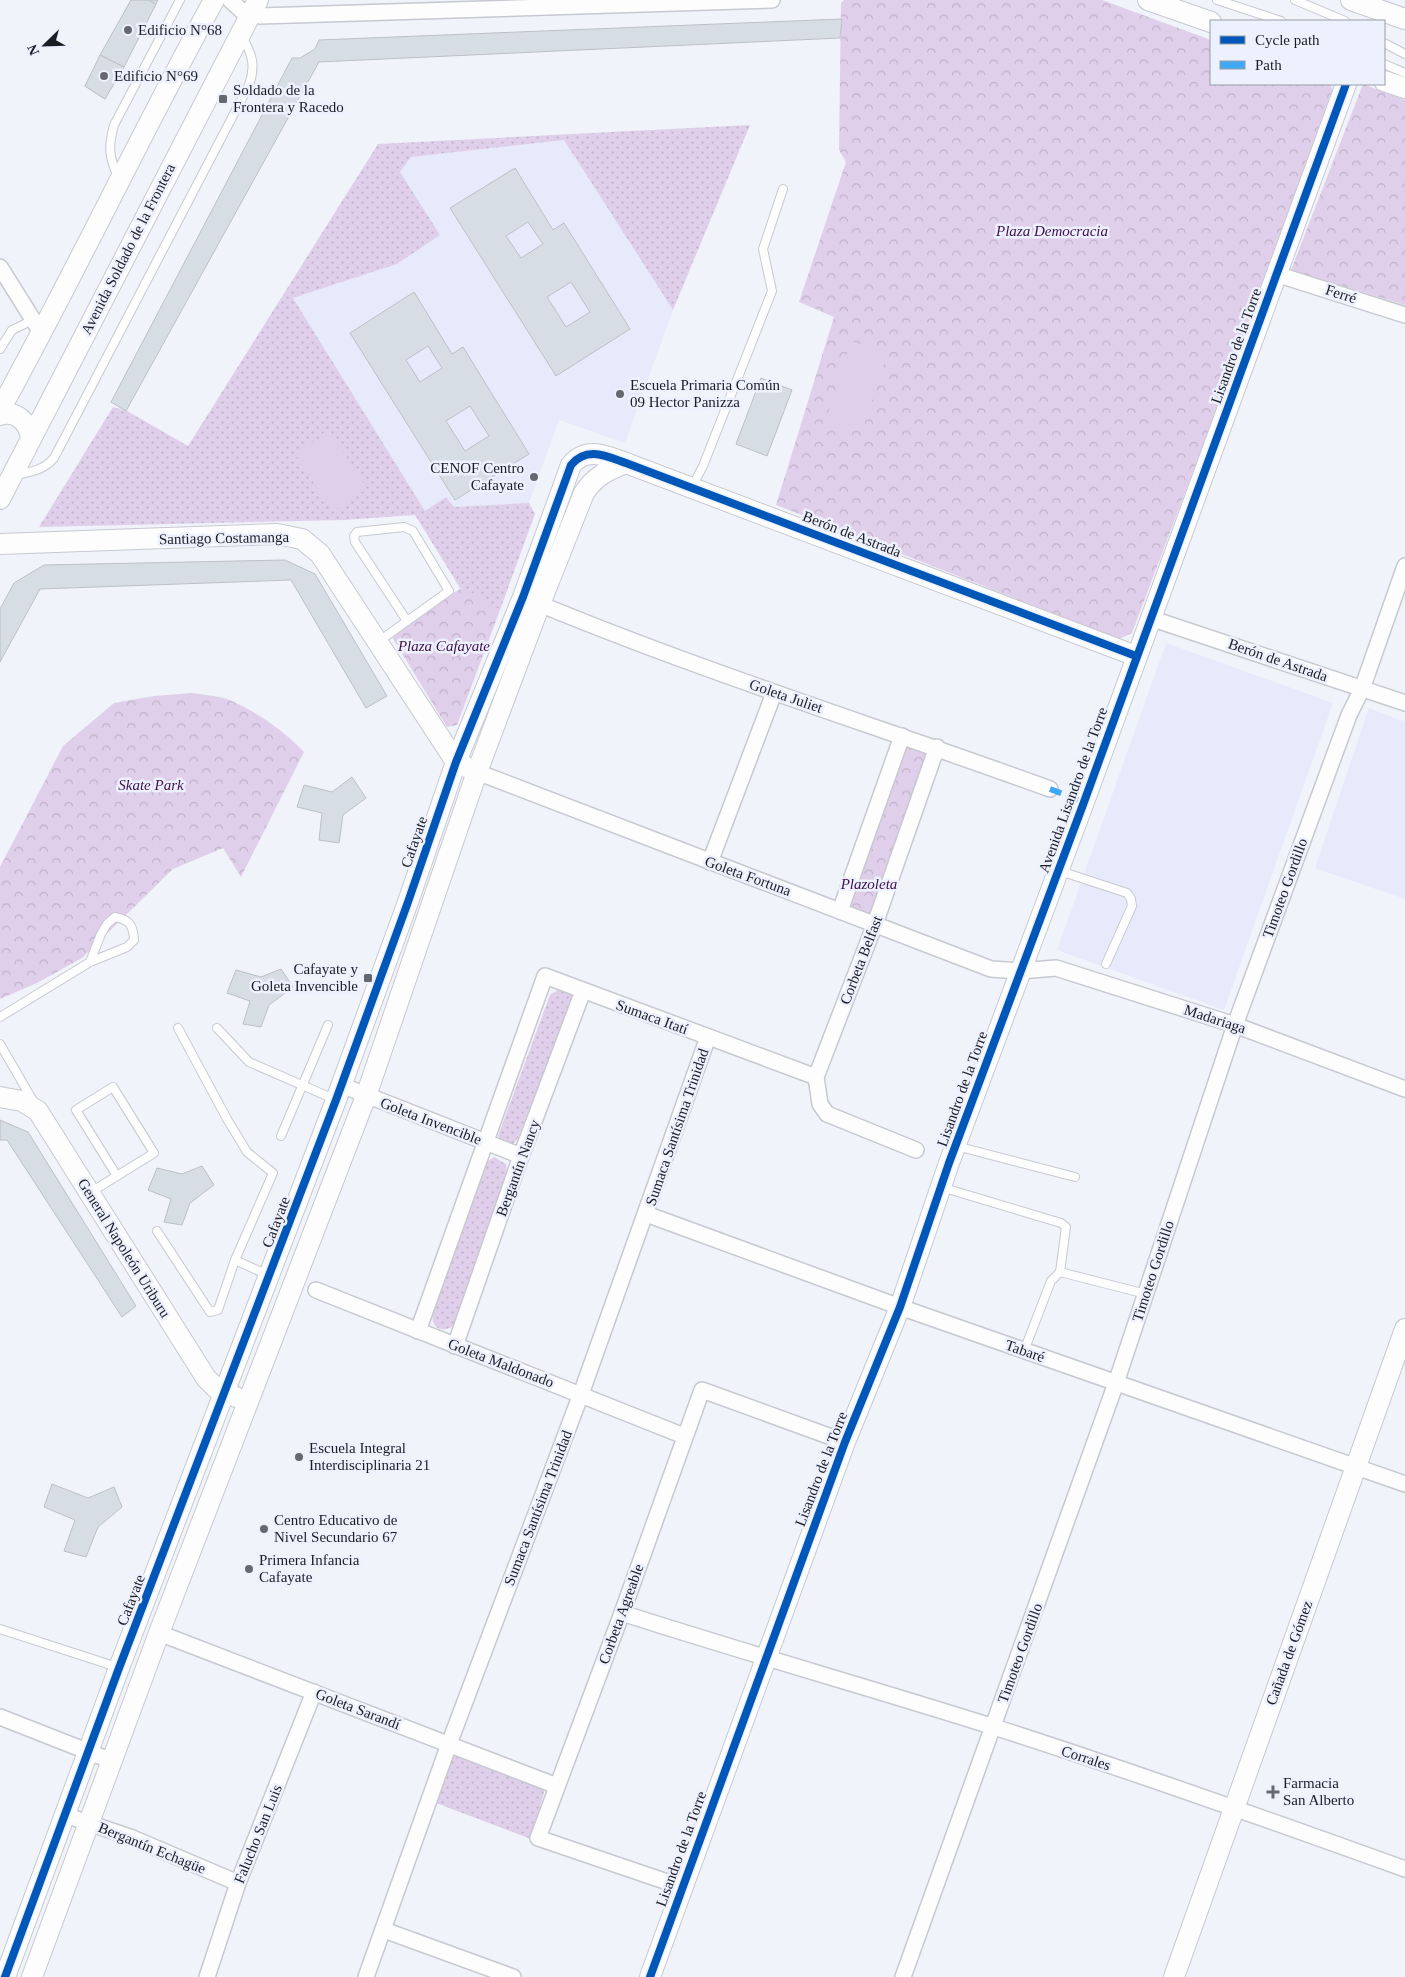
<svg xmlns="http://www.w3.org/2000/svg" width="1405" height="1977" font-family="'Times New Roman',serif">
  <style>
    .built { fill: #e6eafb }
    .grass { fill: url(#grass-dots) }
    .park { fill: url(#park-crowns) }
    .garden { fill: #e0cfea }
    .building { fill: #d7dde5; stroke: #bcc0c6; fill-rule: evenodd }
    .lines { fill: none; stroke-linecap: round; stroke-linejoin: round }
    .lane-casing { stroke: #c7c9d0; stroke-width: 10 }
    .street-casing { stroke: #c7c9d0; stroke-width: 18 }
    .secondary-casing { stroke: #c7c9d0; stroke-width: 22 }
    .lane { stroke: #fdfdfe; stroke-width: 8 }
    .street { stroke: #fdfdfe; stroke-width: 15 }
    .secondary { stroke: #fdfdfe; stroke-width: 20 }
    .quiet { stroke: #3fa9f5; stroke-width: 6; stroke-dasharray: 12 6; stroke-linecap: butt }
    .cycleway-casing { stroke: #edf1fe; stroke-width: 11 }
    .cycleway { stroke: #0057b8; stroke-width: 8 }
    .poi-dot { fill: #666870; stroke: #edf1fe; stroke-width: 2 }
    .labels { text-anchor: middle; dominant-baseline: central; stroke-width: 5; stroke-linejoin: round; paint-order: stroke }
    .poi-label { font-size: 15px; fill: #1b1d25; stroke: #edf1fe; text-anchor: start }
    .park-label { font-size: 15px; font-style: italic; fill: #3f0f4b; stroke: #edf1fe }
    .street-label { font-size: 15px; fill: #1b1d25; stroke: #edf1fe }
  </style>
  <defs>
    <pattern id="grass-dots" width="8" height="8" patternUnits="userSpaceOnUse" patternTransform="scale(1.25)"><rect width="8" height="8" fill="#e0cfea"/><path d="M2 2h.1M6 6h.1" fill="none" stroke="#c0b1c9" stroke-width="1.8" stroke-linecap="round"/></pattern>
    <pattern id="park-crowns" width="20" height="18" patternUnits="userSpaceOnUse" patternTransform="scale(1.25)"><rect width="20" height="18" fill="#e0cfea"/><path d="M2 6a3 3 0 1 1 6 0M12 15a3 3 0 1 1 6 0" fill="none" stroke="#c0b1c9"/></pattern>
  </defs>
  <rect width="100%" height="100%" fill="#f1f3fa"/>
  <g class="built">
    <polygon points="564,140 673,310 625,443 559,420 529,503 454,507 425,511 293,298 397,264 440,235 399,172 411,157"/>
    <polygon points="1166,643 1333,703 1224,1010 1057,950"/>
    <polygon points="1369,708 1405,722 1405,899 1315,868"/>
  </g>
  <g class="grass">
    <polygon points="750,125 673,310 564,140 411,157 400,172 440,235 397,264 293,298 425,511 446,497 454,507 529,503 535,514 500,610 460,588 415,515 344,520 39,527 113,407 127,411 188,446 378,144"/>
    <polygon points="561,988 569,989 573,995 573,1001 517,1140 512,1145 501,1141 498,1136 550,995"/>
    <path d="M 494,1157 L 506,1164 L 507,1173 L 453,1326 C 441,1334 430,1327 433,1312 L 483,1165 Z"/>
    <polygon points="452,1755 545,1789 531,1839 436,1803"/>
  </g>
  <g class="park">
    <polygon points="844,0 1102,0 1211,40 1211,84 1330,84 1335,95 1132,633 1119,639 776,505 834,317 799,302 846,162 839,150 841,3"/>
    <polygon points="1363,84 1405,100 1405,305 1291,270"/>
    <polygon points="463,587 500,610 457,725 447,727 390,634"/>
    <path d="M 192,693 C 206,695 222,696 234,702 C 260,714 285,732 304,752 L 241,877 L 223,848 L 173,869 L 82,958 L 37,983 L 0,999 L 0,867 L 63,746 L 114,703 L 154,696 Z"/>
    <polygon points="902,736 937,747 875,924 840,911"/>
  </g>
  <g class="garden">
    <polygon points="851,341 888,353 862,431 826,419"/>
    <polygon points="330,431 367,489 332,512 295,453"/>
  </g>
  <g class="building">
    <polygon points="131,0 158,0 105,99 85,86"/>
    <polygon points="131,0 148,0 156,4 124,67 100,55"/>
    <polygon points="842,19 840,38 319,62 126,411 111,402 292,58 300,58 315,49 319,40"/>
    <polygon points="100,55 124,67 105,99 85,86"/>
    <path d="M 515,168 L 553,230 L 564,223 L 630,329 L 556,376 L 450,208 ZM 528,222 L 543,244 L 521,258 L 506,236 ZM 571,282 L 590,312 L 566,327 L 547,297 Z"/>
    <path d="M 414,292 L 452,354 L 463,347 L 529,454 L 455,500 L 350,333 ZM 428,346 L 442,368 L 420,382 L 406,360 ZM 470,406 L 489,436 L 465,451 L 446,421 Z"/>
    <polygon points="761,378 792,390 767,456 736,444"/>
    <polygon points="285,560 315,574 387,696 366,708 291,580 40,589 0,662 0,609 14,583 44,565"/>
    <polygon points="352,777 366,798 343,815 339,843 319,840 322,813 297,807 304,785 332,792"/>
    <polygon points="281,969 293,987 269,1005 261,1027 243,1024 250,1001 227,993 236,970 261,977"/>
    <polygon points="0,1120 28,1132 136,1306 122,1317 7,1140 0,1140"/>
    <polygon points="202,1166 214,1185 190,1203 182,1225 164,1222 171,1199 148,1190 157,1168 182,1174"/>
    <polygon points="52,1484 88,1498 114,1487 122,1507 98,1527 86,1557 64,1551 75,1520 44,1507"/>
  </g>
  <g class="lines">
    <g class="lane-casing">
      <g id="lane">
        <polyline points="1217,0 1281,21"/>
        <polyline points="1295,0 1345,21"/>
        <polyline points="1384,43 1405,54"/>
        <polyline points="1384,64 1405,73"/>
        <path d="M 118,177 C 109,157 108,147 114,125 L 180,0"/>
        <polyline points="0,349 12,330 33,320"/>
        <path d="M 15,475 C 31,472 44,470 54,458 L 249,85 C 256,66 252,53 242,37"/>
        <polyline points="692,487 703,466 772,291 763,249 783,189"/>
        <polygon points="404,527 413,531 449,591 407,621 355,542 354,536 357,532"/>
        <polyline points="378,642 407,621"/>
        <polyline points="1060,871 1127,893 1131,899 1132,906 1106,964"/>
        <path d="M 0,1017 L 90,962 L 127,947 L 134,940 C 133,925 130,920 115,917 L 107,924 L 101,934 L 90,962"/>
        <polyline points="178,1028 227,1119 247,1152 273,1173 235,1260 268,1275"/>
        <polyline points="217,1028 249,1062 334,1099"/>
        <polyline points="0,1044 33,1101"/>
        <polyline points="281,1136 328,1025"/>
        <polyline points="956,1146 1075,1177"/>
        <polyline points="941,1187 1061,1223 1066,1227 1060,1272 1051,1281 1024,1351"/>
        <polyline points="91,1192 154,1153 113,1087 76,1110 117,1176"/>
        <polyline points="157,1231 210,1312 218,1310 235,1260"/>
        <polyline points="1060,1272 1146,1294"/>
        <polyline points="0,1629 117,1667"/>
      </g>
    </g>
    <g class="street-casing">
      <g id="street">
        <polyline points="230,0 243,12 260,16 772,0"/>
        <polyline points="0,267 42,334"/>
        <polyline points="1276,274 1405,315"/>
        <path d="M 530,600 C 700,671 877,726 1050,789"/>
        <polyline points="1150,618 1405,703"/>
        <polyline points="477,772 991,969 1020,971 1056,968 1235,1025 1405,1089"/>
        <polyline points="710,862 774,693"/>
        <polyline points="840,911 902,736"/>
        <polyline points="341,1085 521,1156"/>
        <polyline points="916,1150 827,1114 820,1104 816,1077 875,924 937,747"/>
        <polyline points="646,1214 900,1307 1405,1484"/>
        <polyline points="316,1290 684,1436"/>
        <polyline points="418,1331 545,976 816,1077"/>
        <polyline points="455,1346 521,1156 583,991"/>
        <path d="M 622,1613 C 746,1653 871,1688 994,1727 C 1132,1771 1269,1820 1405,1869"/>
        <polyline points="159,1633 557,1786"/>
        <polyline points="0,1717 112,1761"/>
        <polyline points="65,1815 130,1837 238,1883"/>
        <polyline points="682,1887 538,1838 622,1613 702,1390 845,1442"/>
        <polyline points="384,1930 513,1977"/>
        <polyline points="207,1977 238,1883 314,1692"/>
        <polyline points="366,1977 449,1744 581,1394 708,1037"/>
        <polyline points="903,1977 1116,1383 1235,1025 1349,715 1362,689 1405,566"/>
      </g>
    </g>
    <g class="secondary-casing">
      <g id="secondary">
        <polyline points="1148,0 1211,22"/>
        <polyline points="1351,0 1405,19"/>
        <polyline points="1384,81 1405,88"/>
        <path d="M 0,410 C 74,275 140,136 214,0"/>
        <path d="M 0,415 C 16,410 28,422 31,437"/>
        <polyline points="0,499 258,0"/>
        <polyline points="0,544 277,534 302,539 320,554 456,762 466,767"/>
        <polyline points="0,1097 22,1101 38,1111 206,1378 216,1388 236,1397"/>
        <path d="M 5,1977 L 119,1668 L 336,1100 L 408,902 L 456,762 L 523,597 L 571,465 C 587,446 606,456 626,463 L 1136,656"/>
        <path d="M 32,1977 L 159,1633 L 366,1096 L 477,772 L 540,604 L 584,493 C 595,476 608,470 626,463"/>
        <polyline points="650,1977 845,1442 900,1307 949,1163 1084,802 1346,84"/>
        <polyline points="1174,1977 1405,1329"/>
      </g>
    </g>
    <use href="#lane" class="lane"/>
    <use href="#street" class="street"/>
    <use href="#secondary" class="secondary"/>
    <polyline class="quiet" points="1050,789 1084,802"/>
    <g class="cycleway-casing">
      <g id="cycleway">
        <path d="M 5,1977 L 119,1668 L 336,1100 L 408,902 L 456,762 L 523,597 L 571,465 C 587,446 606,456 626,463 L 1136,656"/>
        <polyline points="650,1977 845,1442 900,1307 949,1163 1084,802 1346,84"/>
      </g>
    </g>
    <use href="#cycleway" class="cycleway"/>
  </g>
  <g class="poi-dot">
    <circle cx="128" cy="30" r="5"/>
    <circle cx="104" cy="76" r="5"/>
    <rect x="218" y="94" width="10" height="10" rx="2.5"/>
    <circle cx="620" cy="394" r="5"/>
    <circle cx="534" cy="477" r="5"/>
    <rect x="363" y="973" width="10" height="10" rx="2.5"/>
    <circle cx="299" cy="1457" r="5"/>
    <circle cx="264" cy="1529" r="5"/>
    <circle cx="249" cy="1569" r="5"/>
    <path d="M1270.5 1784.5h5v5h5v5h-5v5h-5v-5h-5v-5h5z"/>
  </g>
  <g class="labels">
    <g class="poi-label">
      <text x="138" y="30">Edificio N°68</text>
      <text x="114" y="76">Edificio N°69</text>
      <text x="233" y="90">Soldado de la<tspan x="233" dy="17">Frontera y Racedo</tspan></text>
      <text x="630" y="385">Escuela Primaria Común<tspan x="630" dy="17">09 Hector Panizza</tspan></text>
      <text x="524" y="468" text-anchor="end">CENOF Centro<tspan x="524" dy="17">Cafayate</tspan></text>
      <text x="358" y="969" text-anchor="end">Cafayate y<tspan x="358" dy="17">Goleta Invencible</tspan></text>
      <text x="309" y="1448">Escuela Integral<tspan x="309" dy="17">Interdisciplinaria 21</tspan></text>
      <text x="274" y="1520">Centro Educativo de<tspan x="274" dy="17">Nivel Secundario 67</tspan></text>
      <text x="259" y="1560">Primera Infancia<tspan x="259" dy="17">Cafayate</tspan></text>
      <text x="1283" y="1783">Farmacia<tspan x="1283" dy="17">San Alberto</tspan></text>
    </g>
    <g class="park-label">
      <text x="1052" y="231">Plaza Democracia</text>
      <text x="444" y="646">Plaza Cafayate</text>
      <text x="151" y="785">Skate Park</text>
      <text x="869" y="884">Plazoleta</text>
    </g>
    <g class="street-label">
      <text transform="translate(128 249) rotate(-63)">Avenida Soldado de la Frontera</text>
      <text transform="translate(1341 294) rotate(18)">Ferré</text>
      <text transform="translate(1236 346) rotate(-70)">Lisandro de la Torre</text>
      <text transform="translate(852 534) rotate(21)">Berón de Astrada</text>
      <text transform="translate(224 538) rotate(-1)">Santiago Costamanga</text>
      <text transform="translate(1278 660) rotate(19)">Berón de Astrada</text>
      <text transform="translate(786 696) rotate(19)">Goleta Juliet</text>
      <text transform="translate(1073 790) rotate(-70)">Avenida Lisandro de la Torre</text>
      <text transform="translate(414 842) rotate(-71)">Cafayate</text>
      <text transform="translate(748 876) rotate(20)">Goleta Fortuna</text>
      <text transform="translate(1285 888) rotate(-70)">Timoteo Gordillo</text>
      <text transform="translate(861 960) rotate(-69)">Corbeta Belfast</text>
      <text transform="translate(652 1017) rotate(20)">Sumaca Itatí</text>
      <text transform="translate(1215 1019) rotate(18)">Madariaga</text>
      <text transform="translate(962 1089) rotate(-70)">Lisandro de la Torre</text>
      <text transform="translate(431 1121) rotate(21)">Goleta Invencible</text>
      <text transform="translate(677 1127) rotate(-71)">Sumaca Santísima Trinidad</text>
      <text transform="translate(518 1168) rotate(-70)">Bergantín Nancy</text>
      <text transform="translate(276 1222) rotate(-69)">Cafayate</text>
      <text transform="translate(124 1248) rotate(58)">General Napoleón Uriburu</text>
      <text transform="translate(1153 1271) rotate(-72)">Timoteo Gordillo</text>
      <text transform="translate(1025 1351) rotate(19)">Tabaré</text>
      <text transform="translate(501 1363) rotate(21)">Goleta Maldonado</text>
      <text transform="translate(821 1469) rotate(-69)">Lisandro de la Torre</text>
      <text transform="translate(538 1508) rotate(-69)">Sumaca Santísima Trinidad</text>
      <text transform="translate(131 1600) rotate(-69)">Cafayate</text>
      <text transform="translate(621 1614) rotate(-70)">Corbeta Agreable</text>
      <text transform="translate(1020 1653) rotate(-70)">Timoteo Gordillo</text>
      <text transform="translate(1289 1653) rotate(-70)">Cañada de Gómez</text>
      <text transform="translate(358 1709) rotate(21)">Goleta Sarandí</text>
      <text transform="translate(1086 1758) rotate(18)">Corrales</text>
      <text transform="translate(258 1834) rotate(-68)">Falucho San Luis</text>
      <text transform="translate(152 1848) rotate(22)">Bergantín Echagüe</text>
      <text transform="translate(681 1849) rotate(-70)">Lisandro de la Torre</text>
    </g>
  </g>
  <rect x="1210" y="20" width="175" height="65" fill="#edf1fe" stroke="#999ca7"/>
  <rect x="1220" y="36" width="25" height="8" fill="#0057b8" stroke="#999ca7"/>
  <text x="1255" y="45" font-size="15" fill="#1b1d25">Cycle path</text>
  <rect x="1220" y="61" width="25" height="8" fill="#3fa9f5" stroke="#999ca7"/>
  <text x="1255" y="70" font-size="15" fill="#1b1d25">Path</text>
  <g transform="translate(45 45) rotate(247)" stroke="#edf1fe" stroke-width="4" paint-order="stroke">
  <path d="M0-4L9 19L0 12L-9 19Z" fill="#1b1d25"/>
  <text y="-8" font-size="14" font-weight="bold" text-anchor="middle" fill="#1b1d25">N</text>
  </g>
</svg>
